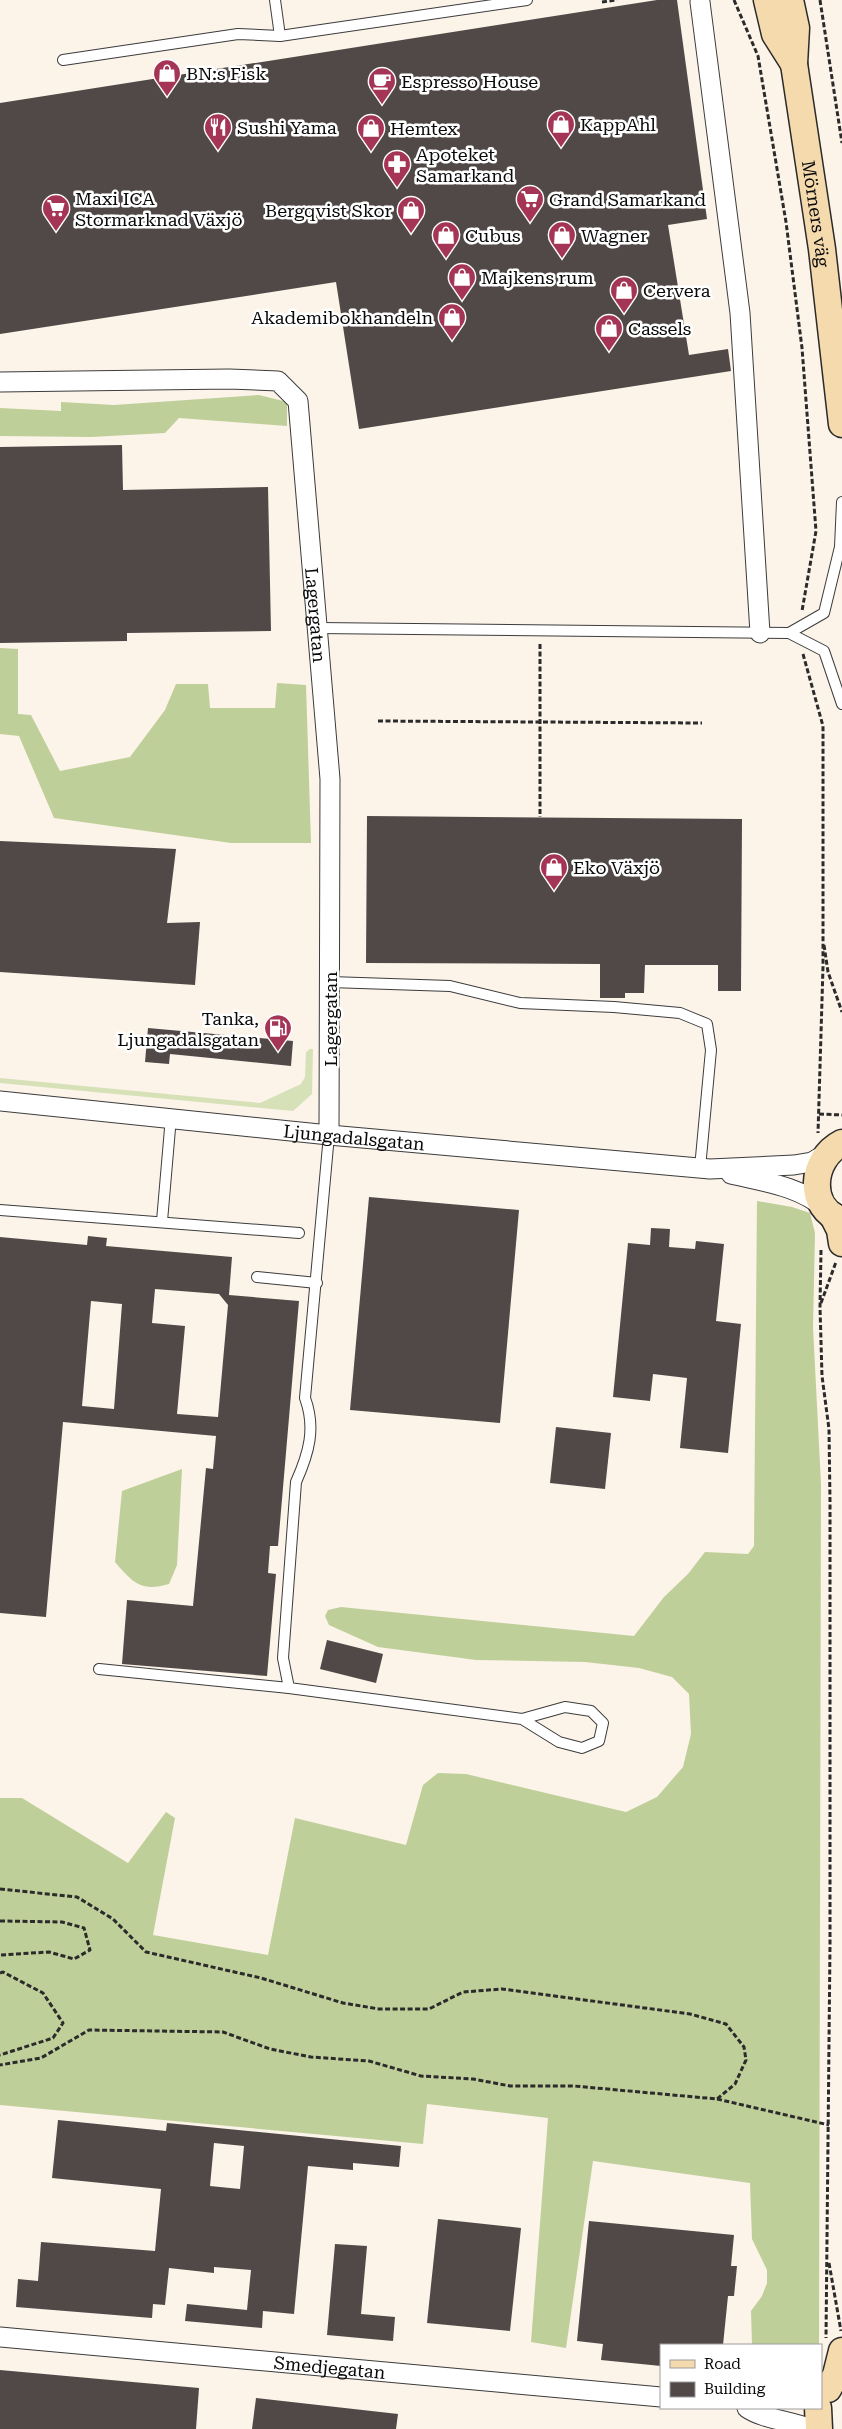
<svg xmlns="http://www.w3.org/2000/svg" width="842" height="2429" font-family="'Roboto Serif',serif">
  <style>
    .green { fill: #d7e1b8 }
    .forest { fill: #bfcf99 }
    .building { fill: #504947; fill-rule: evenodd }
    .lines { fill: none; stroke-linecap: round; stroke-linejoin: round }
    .lane-casing { stroke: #3c3c3c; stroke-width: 12 }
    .street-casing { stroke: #3c3c3c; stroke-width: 21 }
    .secondary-casing { stroke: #2b2b2b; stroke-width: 29 }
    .path { stroke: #2b2b2b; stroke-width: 3; stroke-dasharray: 5 2.5; stroke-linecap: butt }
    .lane { stroke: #fff; stroke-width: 10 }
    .street { stroke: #fff; stroke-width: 19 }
    .secondary { stroke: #f4daac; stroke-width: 26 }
    .labels { text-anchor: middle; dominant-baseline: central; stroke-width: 5; stroke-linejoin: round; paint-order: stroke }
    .poi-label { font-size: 18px; fill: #090909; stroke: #fff; text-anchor: start }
    .street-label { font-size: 18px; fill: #090909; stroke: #fff }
  </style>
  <rect width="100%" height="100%" fill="#fcf3e9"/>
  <polygon class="green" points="310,1049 313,1049 312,1094 293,1111 0,1083 0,1078 260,1103 301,1084 305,1077 306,1052"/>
  <g class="forest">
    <polygon points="259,395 287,402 287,426 179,418 165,433 91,437 0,436 0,408 61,411 61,402 114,405"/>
    <polygon points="0,648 18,649 18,714 31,715 60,771 130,757 165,710 176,684 208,684 210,708 275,708 277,683 306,685 311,843 231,843 54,818 19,736 0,734"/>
    <polygon points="757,1201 792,1207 810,1213 815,1233 813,1327 821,1484 819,2345 752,2345 751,2311 762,2296 767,2283 767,2270 752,2239 750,2183 593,2161 566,2348 531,2342 548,2118 427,2104 423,2144 0,2105 0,1798 22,1798 128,1863 166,1812 175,1818 153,1935 268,1955 295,1818 406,1845 423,1785 438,1773 466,1774 626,1812 657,1797 683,1767 691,1734 689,1694 672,1677 639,1668 585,1662 476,1660 378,1647 329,1625 325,1616 328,1610 341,1607 634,1636 664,1597 688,1574 705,1552 748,1554 754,1546"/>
    <path d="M 182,1469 L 177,1565 L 169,1584 C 141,1592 133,1583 115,1562 L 122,1491 Z"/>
  </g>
  <g class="building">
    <polygon points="657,0 677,0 707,219 668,225 689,355 728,349 731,371 359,429 336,282 0,334 0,103"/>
    <polygon points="122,445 123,490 268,487 271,631 127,633 127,641 0,643 0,447"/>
    <polygon points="367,816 742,819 741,991 718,991 718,965 645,965 644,993 625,993 625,998 600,998 600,964 366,963"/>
    <polygon points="0,841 176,849 167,923 200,922 195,985 0,972"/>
    <polygon points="148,1028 293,1041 291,1066 170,1054 169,1064 145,1062"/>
    <polygon points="369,1197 519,1210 500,1423 350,1410"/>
    <polygon points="651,1228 670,1229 669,1247 695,1249 696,1241 724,1244 716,1321 741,1324 728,1453 680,1448 687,1378 653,1374 650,1401 613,1397 628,1243 650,1245"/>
    <path d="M 88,1236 L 107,1238 L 106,1246 L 232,1257 L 229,1295 L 299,1301 L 278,1546 L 270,1546 L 268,1573 L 276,1574 L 267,1676 L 122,1664 L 127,1600 L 193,1606 L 206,1468 L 213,1469 L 216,1436 L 63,1422 L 46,1617 L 0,1613 L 0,1237 L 87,1245 ZM 155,1289 L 219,1294 L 228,1305 L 218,1417 L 177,1414 L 185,1326 L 152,1323 ZM 91,1301 L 122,1304 L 114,1409 L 82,1406 Z"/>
    <polygon points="556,1427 611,1433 605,1489 550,1483"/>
    <polygon points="327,1640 383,1654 376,1683 320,1669"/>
    <path d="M 58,2120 L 166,2131 L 167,2123 L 401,2146 L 399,2167 L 353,2163 L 353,2170 L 308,2166 L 294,2314 L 263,2311 L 262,2328 L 185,2321 L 187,2304 L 247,2310 L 251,2270 L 214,2267 L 214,2273 L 169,2268 L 165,2305 L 153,2304 L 152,2318 L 16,2307 L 18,2279 L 38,2281 L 41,2242 L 155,2251 L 161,2189 L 52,2178 ZM 214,2143 L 244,2146 L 240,2189 L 210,2186 Z"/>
    <polygon points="438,2219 521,2228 510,2331 427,2323"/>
    <polygon points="589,2221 734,2235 731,2266 737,2266 734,2296 728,2296 723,2345 661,2345 661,2366 601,2360 603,2344 577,2341"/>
    <polygon points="335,2244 367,2246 361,2314 395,2317 393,2341 327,2335"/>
    <polygon points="0,2370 199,2388 196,2429 0,2429"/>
    <polygon points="256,2398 398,2414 396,2429 252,2429"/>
  </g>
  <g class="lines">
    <g class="lane-casing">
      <g id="lane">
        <polyline points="275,0 280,36"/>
        <polyline points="63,60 238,34 280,36 527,0"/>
        <polyline points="318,628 789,633 824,651 842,704"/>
        <polyline points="789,633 824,613 840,547 842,502"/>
        <polyline points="330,982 450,986 520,1003 614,1007 680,1013 707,1024 711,1050 700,1168"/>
        <path d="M 329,1135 L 305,1398 C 316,1428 309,1453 296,1482 L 283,1658 L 289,1688 L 522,1719 L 559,1742 L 582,1748 L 599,1741 L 603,1723 L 591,1711 L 565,1707 L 522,1719"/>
        <polyline points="0,1210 299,1233"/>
        <polyline points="162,1221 171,1117"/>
        <polyline points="257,1277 317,1283"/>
        <polyline points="99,1669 289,1688"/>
      </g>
    </g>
    <g class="street-casing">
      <g id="street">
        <polyline points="700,2 740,313 760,633"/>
        <path id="s1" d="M 0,382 L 229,379 L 278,381 L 298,401 L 330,779 L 329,1135"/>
        <path id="s2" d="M 0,1101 L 329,1135 L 710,1169 L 794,1165 L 812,1162 L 829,1152"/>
        <path d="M 731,1174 C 765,1182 799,1186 826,1209"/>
        <path id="s3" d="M 0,2337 L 661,2397"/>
        <path d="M 747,2408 C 763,2419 791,2421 811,2429"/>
      </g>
    </g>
    <g class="secondary-casing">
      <g id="secondary">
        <polyline points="767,0 775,34 794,64"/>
        <path id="s4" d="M 790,0 L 796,28 L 794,64 L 822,249 L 842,424"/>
        <path d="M 842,1143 C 810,1159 807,1209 842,1220"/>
        <polyline points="833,1216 840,1230 842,1243"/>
        <polyline points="828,2389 836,2375 842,2351"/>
        <polyline points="818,2408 819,2429"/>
      </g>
    </g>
    <g class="path">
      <polyline points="734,0 758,56 786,222 802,348 816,531 802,611"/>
      <polyline points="820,0 842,143"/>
      <polyline points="602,2 617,0"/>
      <polyline points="540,644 540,817"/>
      <polyline points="803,654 823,726 823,967 818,1133"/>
      <polyline points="378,721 702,723"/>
      <polyline points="824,945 828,972 842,1012"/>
      <polyline points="819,1114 842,1115"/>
      <polyline points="821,1250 820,1307 822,1376 829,1429 830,1501 830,1945 826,2338"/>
      <polyline points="821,1303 836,1262"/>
      <polyline points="0,1889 77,1897 113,1919 146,1952 261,1978 343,2003 379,2009 429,2009 463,1992 502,1989 690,2014 726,2024 744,2047 746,2060 735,2084 717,2099 574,2086 510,2086 473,2079 421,2076 369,2061 311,2057 270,2049 223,2032 89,2030 41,2058 0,2065"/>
      <polyline points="0,1921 62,1922 84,1928 90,1950 74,1959 49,1952 0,1955"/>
      <polyline points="0,1973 3,1972 43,1993 63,2023 53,2038 0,2055"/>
      <polyline points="717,2099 829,2125"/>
      <polyline points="829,2263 841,2331"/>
    </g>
    <use href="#lane" class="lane"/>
    <use href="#street" class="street"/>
    <use href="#secondary" class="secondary"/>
  </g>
  <defs>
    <g id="shop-pin" transform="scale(1.4375)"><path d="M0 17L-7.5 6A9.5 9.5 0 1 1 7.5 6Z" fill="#a53557" stroke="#fff"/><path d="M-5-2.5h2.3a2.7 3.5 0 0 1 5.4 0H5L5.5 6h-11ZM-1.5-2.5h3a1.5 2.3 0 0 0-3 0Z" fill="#fff"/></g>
    <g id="cafe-pin" transform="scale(1.4375)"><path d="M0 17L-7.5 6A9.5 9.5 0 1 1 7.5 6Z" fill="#a53557" stroke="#fff"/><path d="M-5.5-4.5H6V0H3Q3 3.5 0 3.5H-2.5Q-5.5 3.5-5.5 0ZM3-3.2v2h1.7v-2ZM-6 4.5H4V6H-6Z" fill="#fff"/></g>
    <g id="restaurant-pin" transform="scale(1.4375)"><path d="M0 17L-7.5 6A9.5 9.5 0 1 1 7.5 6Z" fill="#a53557" stroke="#fff"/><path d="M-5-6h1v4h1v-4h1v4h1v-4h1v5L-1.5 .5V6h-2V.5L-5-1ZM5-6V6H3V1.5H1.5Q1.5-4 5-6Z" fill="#fff"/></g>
    <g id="pharmacy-pin" transform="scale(1.4375)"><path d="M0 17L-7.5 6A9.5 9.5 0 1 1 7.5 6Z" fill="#a53557" stroke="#fff"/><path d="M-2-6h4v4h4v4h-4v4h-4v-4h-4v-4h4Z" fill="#fff"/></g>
    <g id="supermarket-pin" transform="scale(1.4375)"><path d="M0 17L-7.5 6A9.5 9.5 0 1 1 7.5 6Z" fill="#a53557" stroke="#fff"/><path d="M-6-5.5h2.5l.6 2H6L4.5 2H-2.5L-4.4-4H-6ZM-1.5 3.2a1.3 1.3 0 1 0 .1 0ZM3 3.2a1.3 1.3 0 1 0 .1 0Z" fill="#fff"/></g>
    <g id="fuel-pin" transform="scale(1.4375)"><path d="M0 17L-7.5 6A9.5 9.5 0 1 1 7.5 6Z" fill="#a53557" stroke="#fff"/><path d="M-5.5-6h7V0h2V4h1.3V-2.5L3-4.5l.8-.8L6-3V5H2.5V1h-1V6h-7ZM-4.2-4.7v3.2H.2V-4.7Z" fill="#fff"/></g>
  </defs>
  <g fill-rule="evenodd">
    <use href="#shop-pin" x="167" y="73"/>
    <use href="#cafe-pin" x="382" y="81"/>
    <use href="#shop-pin" x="561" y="124"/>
    <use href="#restaurant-pin" x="218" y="127"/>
    <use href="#shop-pin" x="371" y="128"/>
    <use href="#pharmacy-pin" x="397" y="164"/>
    <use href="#supermarket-pin" x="530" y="199"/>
    <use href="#supermarket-pin" x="56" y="208"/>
    <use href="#shop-pin" x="411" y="210"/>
    <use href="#shop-pin" x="446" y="235"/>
    <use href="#shop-pin" x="562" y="235"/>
    <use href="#shop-pin" x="462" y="277"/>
    <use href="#shop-pin" x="624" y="290"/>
    <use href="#shop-pin" x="452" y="317"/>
    <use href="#shop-pin" x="609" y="328"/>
    <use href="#shop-pin" x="554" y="867"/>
    <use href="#fuel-pin" x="278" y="1028"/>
  </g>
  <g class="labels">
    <g class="poi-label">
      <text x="186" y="73">BN:s Fisk</text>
      <text x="401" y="81">Espresso House</text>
      <text x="580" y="124">KappAhl</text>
      <text x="237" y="127">Sushi Yama</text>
      <text x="390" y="128">Hemtex</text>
      <text x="416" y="154">Apoteket<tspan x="416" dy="21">Samarkand</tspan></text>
      <text x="75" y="198">Maxi ICA<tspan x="75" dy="21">Stormarknad Växjö</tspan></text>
      <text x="549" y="199">Grand Samarkand</text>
      <text x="392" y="210" text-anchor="end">Bergqvist Skor</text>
      <text x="465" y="235">Cubus</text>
      <text x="581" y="235">Wagner</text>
      <text x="481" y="277">Majkens rum</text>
      <text x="643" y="290">Cervera</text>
      <text x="433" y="317" text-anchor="end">Akademibokhandeln</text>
      <text x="628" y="328">Cassels</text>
      <text x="573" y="867">Eko Växjö</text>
      <text x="259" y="1018" text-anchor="end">Tanka,<tspan x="259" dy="21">Ljungadalsgatan</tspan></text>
    </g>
    <g class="street-label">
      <text stroke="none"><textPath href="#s4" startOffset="216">Mörners väg</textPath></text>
      <text stroke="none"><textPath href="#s1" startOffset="521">Lagergatan</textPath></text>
      <text transform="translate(330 1019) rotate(-90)">Lagergatan</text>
      <text stroke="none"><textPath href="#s2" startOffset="356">Ljungadalsgatan</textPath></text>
      <text stroke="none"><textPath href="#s3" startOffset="331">Smedjegatan</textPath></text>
    </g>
  </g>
  <rect x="660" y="2344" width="162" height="65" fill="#ffffff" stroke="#9d9d9d"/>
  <rect x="670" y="2360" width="25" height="8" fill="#f4daac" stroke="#9d9d9d"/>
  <text x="704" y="2369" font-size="15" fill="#090909">Road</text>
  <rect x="670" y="2382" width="25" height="15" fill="#504947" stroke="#9d9d9d"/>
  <text x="704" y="2394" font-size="15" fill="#090909">Building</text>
</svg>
